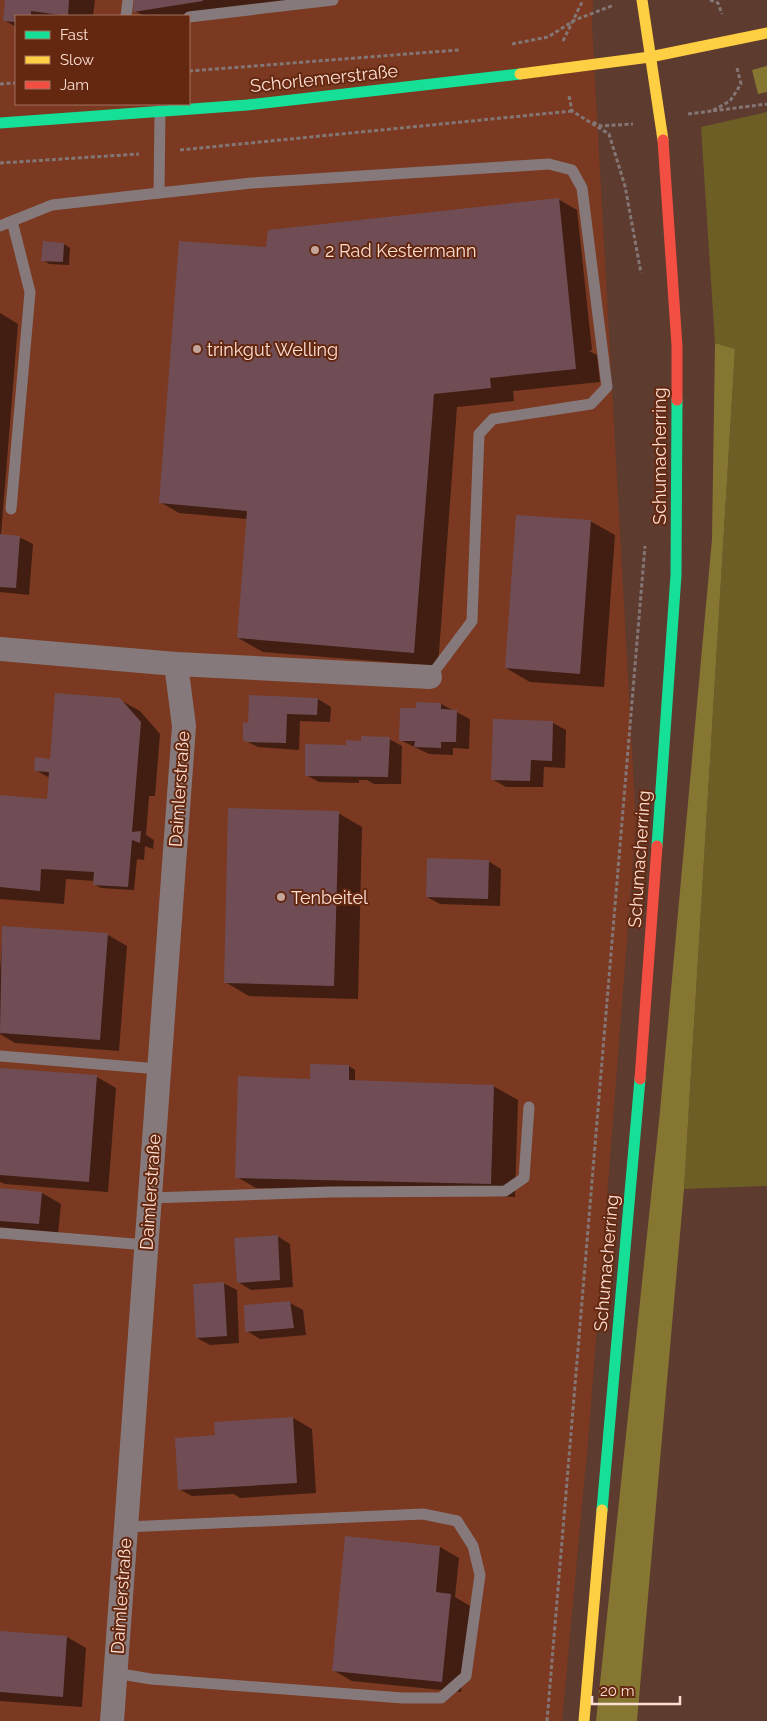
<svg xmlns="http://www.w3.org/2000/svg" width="767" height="1721" font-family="Raleway,sans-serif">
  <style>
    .built { fill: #7a3920; fill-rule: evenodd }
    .green { fill: #6c5e24 }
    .forest { fill: #857632 }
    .shadow { fill: #0007 }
    .building { fill: #704d55 }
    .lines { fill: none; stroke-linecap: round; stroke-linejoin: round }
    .path { stroke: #847675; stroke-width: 3; stroke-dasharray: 4 2.5; stroke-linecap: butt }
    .lane { stroke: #86797b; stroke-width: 11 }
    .street { stroke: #86797b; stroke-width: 24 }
    .fast { stroke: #16e098; stroke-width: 11 }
    .slow { stroke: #ffcf43; stroke-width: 11 }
    .jam { stroke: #f24e42; stroke-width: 11 }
    .poi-dot { fill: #c4a59a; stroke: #642810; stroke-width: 2 }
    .labels { text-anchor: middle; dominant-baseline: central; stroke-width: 4; stroke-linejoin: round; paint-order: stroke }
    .street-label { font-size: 18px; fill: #fcded3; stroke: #642810 }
    .poi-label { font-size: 18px; fill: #fcded3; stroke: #642810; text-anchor: start }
  </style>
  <rect width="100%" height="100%" fill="#5d3b2f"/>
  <path class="built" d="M 0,0 L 593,0 L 592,26 L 636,822 L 589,1430 L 562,1721 L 0,1721 ZM 16,16 L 189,16 L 189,104 L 16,104 Z"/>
  <polygon class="green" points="767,112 767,1186 684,1189 735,349 715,343 701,127"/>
  <g class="forest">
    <polygon points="767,66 767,92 758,94 752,70"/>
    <polygon points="715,343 735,349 684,1189 637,1721 596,1721 660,1111 712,539"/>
  </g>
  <g class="shadow">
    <polygon points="6,0 95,0 93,16 16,16 16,27 4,20"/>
    <polygon points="136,0 299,0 189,16 144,16 135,11"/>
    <polygon points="558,199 577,210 592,350 589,351 597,355 600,382 513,391 514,401 457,407 438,666 263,652 238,638 247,519 179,513 160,502 266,248"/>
    <polygon points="64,244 70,248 69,265 49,264 43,260"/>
    <polygon points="0,313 18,324 1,535 19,537 33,544 29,595 0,592"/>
    <polygon points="590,521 615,535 604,687 530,682 506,668"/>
    <polygon points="318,699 331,707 330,722 300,721 299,750 258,747 244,740 249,724"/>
    <polygon points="120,700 140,711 160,734 155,796 149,796 146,835 154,840 153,849 145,846 144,860 137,859 134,890 101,888 94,884 95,881 66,879 64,904 0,899 0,797 48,801 50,778 35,770 51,760"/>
    <polygon points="441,704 470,719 469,749 453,748 453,755 429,754 400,740 417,710"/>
    <polygon points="553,723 566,730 565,768 544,767 543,787 506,787 492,779"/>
    <polygon points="389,739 402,746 401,784 374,784 367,780 359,780 359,783 319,782 306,775 347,746"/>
    <polygon points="338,813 362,827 358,999 249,996 225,982"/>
    <polygon points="488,861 501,869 500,906 440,904 427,897"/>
    <polygon points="3,927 108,935 127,946 119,1051 15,1043 0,1034 0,973"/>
    <polygon points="349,1066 355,1070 355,1082 493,1086 518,1100 515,1197 256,1188 237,1177 315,1080"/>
    <polygon points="0,1069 97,1077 116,1088 108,1192 5,1184 0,1182"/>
    <polygon points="0,1190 42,1193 61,1204 58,1234 0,1230"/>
    <polygon points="277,1236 290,1244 293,1287 251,1290 238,1282"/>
    <polygon points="223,1283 237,1290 239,1343 210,1345 197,1338"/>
    <polygon points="290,1303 303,1310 306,1335 260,1339 247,1331"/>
    <polygon points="293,1418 312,1429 316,1493 240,1498 234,1494 192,1496 179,1489 220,1436"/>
    <polygon points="346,1537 440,1547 459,1558 455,1597 470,1606 461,1692 352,1681 333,1670"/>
    <polygon points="0,1632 67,1637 86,1648 82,1707 0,1701"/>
  </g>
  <g class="building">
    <polygon points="5,0 69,0 68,16 31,11 31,16 16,16 16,22 3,21"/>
    <polygon points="134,0 203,0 203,1 133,12"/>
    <polygon points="559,198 576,369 490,378 491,388 434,394 414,653 237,638 247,511 159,503 179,241 266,247 268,230"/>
    <polygon points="43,241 64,243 63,262 41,261"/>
    <polygon points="516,515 591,520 580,674 505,668"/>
    <polygon points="0,534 20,536 16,588 0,587"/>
    <polygon points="55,693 120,698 141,722 132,832 141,831 140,843 132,840 128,887 93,885 94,872 41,869 40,891 0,887 0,795 47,799 49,772 34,771 35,757 50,759"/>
    <polygon points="249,695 318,698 317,715 287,714 286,743 247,742 243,740 243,722 248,723"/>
    <polygon points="416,702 441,703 441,709 457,710 456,742 441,742 441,748 414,747 415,741 399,741 400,708 416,708"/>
    <polygon points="493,719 553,721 552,761 531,760 530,781 491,780"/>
    <polygon points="361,736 390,737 388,777 305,776 305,744 346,745 346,740 361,741"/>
    <polygon points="228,808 339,811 334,986 224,983"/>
    <polygon points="427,858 489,860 488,899 426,897"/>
    <polygon points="2,926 108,933 100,1040 0,1033"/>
    <polygon points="310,1064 349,1065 349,1080 494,1085 491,1184 235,1178 238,1076 310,1079"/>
    <polygon points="0,1068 97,1075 89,1182 0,1175"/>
    <polygon points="0,1188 42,1192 39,1224 0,1221"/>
    <polygon points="278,1235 280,1280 237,1283 234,1238"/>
    <polygon points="224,1282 227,1336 196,1338 193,1284"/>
    <polygon points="290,1301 294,1328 245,1332 244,1305"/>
    <polygon points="293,1417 297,1483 178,1490 175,1438 215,1435 214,1422"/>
    <polygon points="345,1536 440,1546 436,1592 451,1594 442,1682 332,1671"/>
    <polygon points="0,1631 67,1636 63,1697 0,1692"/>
  </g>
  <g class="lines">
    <g class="path">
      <polyline points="710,0 718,3 722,14"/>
      <polyline points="563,41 583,0"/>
      <polyline points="512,44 548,37 575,20 614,5"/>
      <polyline points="737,68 741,84 730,101 712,111 767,104"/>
      <polyline points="189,71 459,50"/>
      <polyline points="0,84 16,83"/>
      <polyline points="569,96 572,111 609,134 625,186 641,273"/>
      <polyline points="688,114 712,111"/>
      <polyline points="593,122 601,126 633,124"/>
      <polyline points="180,150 572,111"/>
      <polyline points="0,163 139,154"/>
      <polyline points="547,1721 645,546"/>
    </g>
    <g class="lane">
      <polyline points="126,16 128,0"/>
      <polyline points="189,17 333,0"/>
      <polyline points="159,193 160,111"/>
      <polyline points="0,226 52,205 159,193 252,183 549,164 572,170 582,188 607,387 591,404 493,419 479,434 472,621 430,677"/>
      <polyline points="11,509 30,292 12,221"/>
      <polyline points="0,1056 159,1069"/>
      <polyline points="150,1198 330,1192 505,1191 524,1178 529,1107"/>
      <polyline points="0,1233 146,1245"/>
      <polyline points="115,1673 151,1679 403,1698 441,1698 466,1676 480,1575 473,1546 457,1521 423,1514 126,1527"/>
    </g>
    <g class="street">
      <polyline points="0,649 176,664 430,677"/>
      <polyline points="112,1721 184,726 176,664"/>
    </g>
    <g class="fast">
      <polyline points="0,123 247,105 520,74"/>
      <polyline points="657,846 676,575 677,400"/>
      <polyline points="602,1510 640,1079"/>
    </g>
    <g class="slow">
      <polyline points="642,0 663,140"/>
      <polyline points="520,74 650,57 767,33"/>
      <polyline points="584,1721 602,1510"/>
    </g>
    <g class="jam">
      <polyline points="663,140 677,346 677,400"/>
      <polyline points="640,1079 657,846"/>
    </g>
  </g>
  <g class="poi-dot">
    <circle cx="315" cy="250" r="5"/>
    <circle cx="197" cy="349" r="5"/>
    <circle cx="281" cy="897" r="5"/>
  </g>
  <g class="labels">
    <g class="street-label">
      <text transform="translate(324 78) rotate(-6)">Schorlemerstraße</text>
      <text transform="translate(659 456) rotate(-90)">Schumacherring</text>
      <text transform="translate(179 789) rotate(-86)">Daimlerstraße</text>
      <text transform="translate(639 859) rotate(-86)">Schumacherring</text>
      <text transform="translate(150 1192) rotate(-86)">Daimlerstraße</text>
      <text transform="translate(606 1263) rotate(-85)">Schumacherring</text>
      <text transform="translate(121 1596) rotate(-86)">Daimlerstraße</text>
    </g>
    <g class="poi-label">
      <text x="325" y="250">2 Rad Kestermann</text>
      <text x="207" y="349">trinkgut Welling</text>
      <text x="291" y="897">Tenbeitel</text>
    </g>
  </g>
  <rect x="15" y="15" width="175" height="90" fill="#642810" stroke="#a1715e"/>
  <rect x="25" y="31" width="25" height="8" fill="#16e098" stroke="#a1715e"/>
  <text x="60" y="40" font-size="15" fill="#fcded3">Fast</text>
  <rect x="25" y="56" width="25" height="8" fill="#ffcf43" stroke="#a1715e"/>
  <text x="60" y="65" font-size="15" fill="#fcded3">Slow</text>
  <rect x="25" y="81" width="25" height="8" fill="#f24e42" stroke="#a1715e"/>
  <text x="60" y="90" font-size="15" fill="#fcded3">Jam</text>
  <path d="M592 1696v8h88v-8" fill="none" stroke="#fcded3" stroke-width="2.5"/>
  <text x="600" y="1696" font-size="15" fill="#fcded3" stroke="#642810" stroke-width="4" paint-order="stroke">20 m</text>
</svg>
